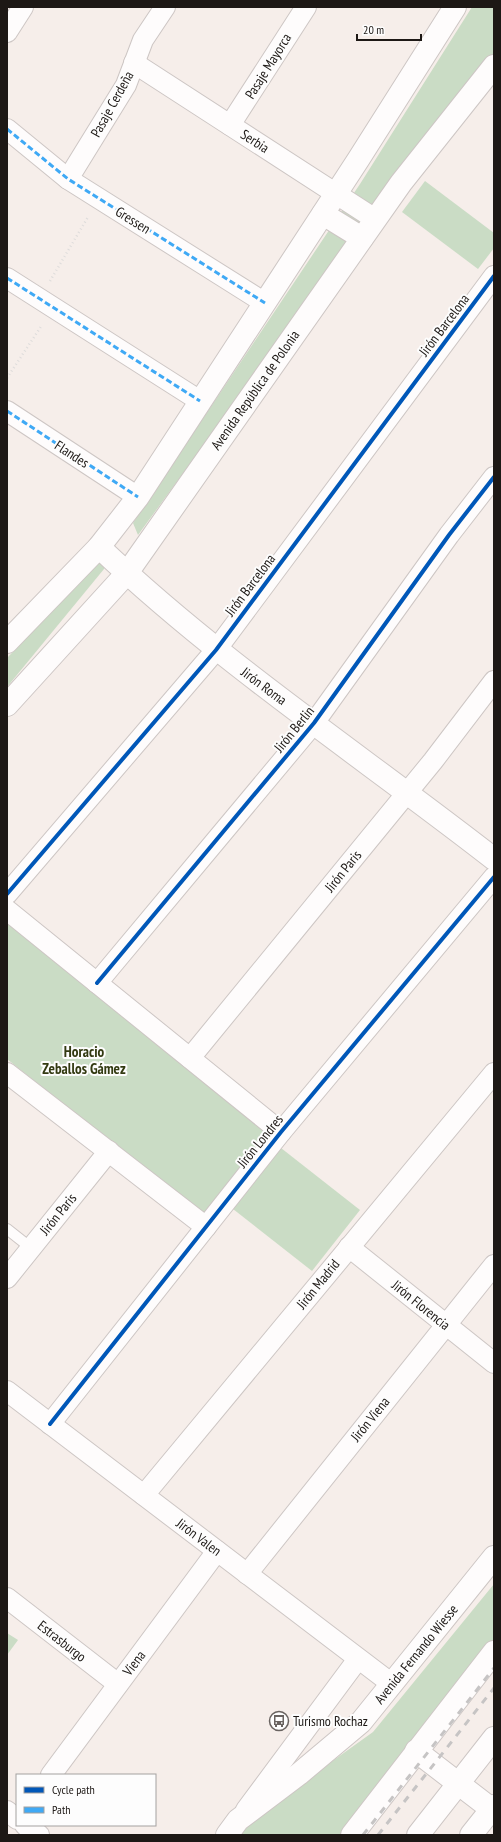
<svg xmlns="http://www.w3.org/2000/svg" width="501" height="1842" font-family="'PT Sans Narrow',sans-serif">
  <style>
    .green { fill: #cadcc5 }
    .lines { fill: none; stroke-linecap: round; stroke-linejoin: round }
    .lane-casing { stroke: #cdc6c4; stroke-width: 12 }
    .street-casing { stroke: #cdc6c4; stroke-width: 22 }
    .secondary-casing { stroke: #cdc6c4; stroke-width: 24 }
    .primary-casing { stroke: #cdc6c4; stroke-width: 24 }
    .path { stroke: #dedcdb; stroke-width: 2.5; stroke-dasharray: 1 3; stroke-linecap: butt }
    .lane { stroke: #fefcfc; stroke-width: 10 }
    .street { stroke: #fefcfc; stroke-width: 20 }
    .secondary { stroke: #fefcfc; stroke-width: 22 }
    .primary { stroke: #fefcfc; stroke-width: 22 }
    .rail { stroke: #c6c4c4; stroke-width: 3; stroke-dasharray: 7 7; stroke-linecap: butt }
    .quiet { stroke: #3fa9f5; stroke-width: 3; stroke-dasharray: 6 3; stroke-linecap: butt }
    .cycleway-casing { stroke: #fdfdfd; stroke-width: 6 }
    .cycleway { stroke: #0057b8; stroke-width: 4 }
    .labels { text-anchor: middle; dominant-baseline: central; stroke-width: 4; stroke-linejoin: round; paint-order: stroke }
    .street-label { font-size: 14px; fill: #1d1815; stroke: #fdfdfd }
    .poi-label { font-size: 14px; fill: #1d1815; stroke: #fdfdfd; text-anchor: start }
    .neighbourhood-label { font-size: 15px; font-weight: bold; fill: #333a12; stroke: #fdfdfd }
  </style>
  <rect width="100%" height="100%" fill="#f6eeea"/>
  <g class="green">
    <polygon points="472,7 494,7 494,55 362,228 138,535 133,523 360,184"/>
    <polygon points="425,181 494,233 494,248 478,269 402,212"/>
    <polygon points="106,559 104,569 7,687 7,658 98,564"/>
    <polygon points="7,917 276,1130 212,1216 201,1214 7,1059"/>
    <polygon points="281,1148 360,1210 312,1271 233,1209"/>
    <polygon points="494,1584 494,1647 346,1835 240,1835 253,1818 373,1732"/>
    <polygon points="7,1633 18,1640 7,1655"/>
  </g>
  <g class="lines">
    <g class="lane-casing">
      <polyline id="lane" points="7,1229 31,1248"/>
    </g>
    <g class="street-casing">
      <g id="street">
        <polyline points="7,32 23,7"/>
        <polyline points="134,63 375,219"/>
        <polyline points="230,125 306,7"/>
        <polyline points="7,129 68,179 265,303"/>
        <polyline points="68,179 126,85 143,40 165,7"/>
        <polyline points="7,278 200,401"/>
        <polyline points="7,411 138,497"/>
        <polyline points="7,894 216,650 494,276"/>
        <polyline points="7,910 281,1132"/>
        <polyline points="97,983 314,723 449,535 494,477"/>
        <polyline points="190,1058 433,761 494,681"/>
        <polyline points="7,1073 206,1227"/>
        <polyline points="349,1247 494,1363"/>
        <polyline points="7,1278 109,1151"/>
        <polyline points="7,1391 392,1684"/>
        <polyline points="50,1424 281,1132 494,877"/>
        <polyline points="144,1495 494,1073"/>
        <polyline points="247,1574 494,1265"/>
        <polyline points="7,1598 118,1684"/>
        <polyline points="51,1775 217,1551"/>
        <polyline points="246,1810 358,1659"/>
        <polyline points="7,1811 17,1819"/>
        <polyline points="25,1825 39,1835"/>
      </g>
    </g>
    <g class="secondary-casing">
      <g id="secondary">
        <polyline points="323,214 362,238"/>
        <path d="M 99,547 C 221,663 362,756 494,859"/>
        <polyline points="7,642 99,547 138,497 358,160 455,7"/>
        <polyline points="7,705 127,573 401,183 494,66"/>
        <polyline points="416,1751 494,1811"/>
        <polyline points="227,1835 238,1820 299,1774 361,1722 494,1557"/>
        <polyline points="471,1835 494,1806"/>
      </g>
    </g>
    <g class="primary-casing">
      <g id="primary">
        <polyline points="352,1835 494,1652"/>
        <polyline points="418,1835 494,1738"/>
      </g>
    </g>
    <g class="path">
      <polyline points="50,281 88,217"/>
      <polyline points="7,378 42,325"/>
    </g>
    <use href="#lane" class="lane"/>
    <use href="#street" class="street"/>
    <use href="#secondary" class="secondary"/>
    <use href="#primary" class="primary"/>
    <g class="rail">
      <polyline points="363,1835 494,1668"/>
      <polyline points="378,1835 494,1688"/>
    </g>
    <g class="quiet">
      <polyline points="7,129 68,179 265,303"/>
      <polyline points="7,278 200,401"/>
      <polyline points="7,411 138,497"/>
    </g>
    <g class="cycleway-casing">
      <g id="cycleway">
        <polyline points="7,894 216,650 494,276"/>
        <polyline points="97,983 314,723 449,535 494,477"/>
        <polyline points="50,1424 281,1132 494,877"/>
      </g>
    </g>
    <use href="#cycleway" class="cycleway"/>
  </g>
  <defs>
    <g id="bus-ring" transform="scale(1)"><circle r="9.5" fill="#fdfdfd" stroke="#696360" stroke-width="1.5"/><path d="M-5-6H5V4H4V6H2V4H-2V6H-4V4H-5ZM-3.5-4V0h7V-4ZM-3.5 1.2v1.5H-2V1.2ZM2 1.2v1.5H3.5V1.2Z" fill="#696360"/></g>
  </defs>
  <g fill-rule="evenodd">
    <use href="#bus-ring" x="279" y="1721"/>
  </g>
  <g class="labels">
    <g class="street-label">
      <text transform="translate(268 66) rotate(-58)">Pasaje Mayorca</text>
      <text transform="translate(112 104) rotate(-61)">Pasaje Cerdeña</text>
      <text transform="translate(255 141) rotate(33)">Serbia</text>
      <text transform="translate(133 220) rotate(32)">Gressen</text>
      <text transform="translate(444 325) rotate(-53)">Jirón Barcelona</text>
      <text transform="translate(255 390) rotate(-55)">Avenida República de Polonia</text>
      <text transform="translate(72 454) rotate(33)">Flandes</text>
      <text transform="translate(250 585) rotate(-53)">Jirón Barcelona</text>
      <text transform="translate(264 686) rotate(37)">Jirón Roma</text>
      <text transform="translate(294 729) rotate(-51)">Jirón Berlin</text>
      <text transform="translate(343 871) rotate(-51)">Jirón Paris</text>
      <text transform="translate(260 1141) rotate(-51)">Jirón Londres</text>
      <text transform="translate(58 1214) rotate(-51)">Jirón Paris</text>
      <text transform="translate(318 1284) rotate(-51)">Jirón Madrid</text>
      <text transform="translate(421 1305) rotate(39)">Jirón Florencia</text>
      <text transform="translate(370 1419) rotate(-51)">Jirón Viena</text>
      <text transform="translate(199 1537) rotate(37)">Jirón Valen</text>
      <text transform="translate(62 1641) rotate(38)">Estrasburgo</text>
      <text transform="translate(416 1654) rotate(-51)">Avenida Fernando Wiesse</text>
      <text transform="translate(134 1663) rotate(-53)">Viena</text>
    </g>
    <g class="poi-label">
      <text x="293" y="1721">Turismo Rochaz</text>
    </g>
    <g class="neighbourhood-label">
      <text x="84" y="1051">Horacio<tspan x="84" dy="17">Zeballos Gámez</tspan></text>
    </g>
  </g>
  <rect width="501" height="1842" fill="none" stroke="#1d1815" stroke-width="16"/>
  <rect x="16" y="1774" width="140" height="52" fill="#fdfdfd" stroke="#a3a1a0"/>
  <rect x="24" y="1787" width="20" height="6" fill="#0057b8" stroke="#a3a1a0"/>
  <text x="52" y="1794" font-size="12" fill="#1d1815">Cycle path</text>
  <rect x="24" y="1807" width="20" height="6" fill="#3fa9f5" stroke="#a3a1a0"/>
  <text x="52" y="1814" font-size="12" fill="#1d1815">Path</text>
  <path d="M357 34v6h64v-6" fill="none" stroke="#1d1815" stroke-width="2"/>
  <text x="363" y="34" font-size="12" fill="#1d1815" stroke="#fdfdfd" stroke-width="3" paint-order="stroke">20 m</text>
</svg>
